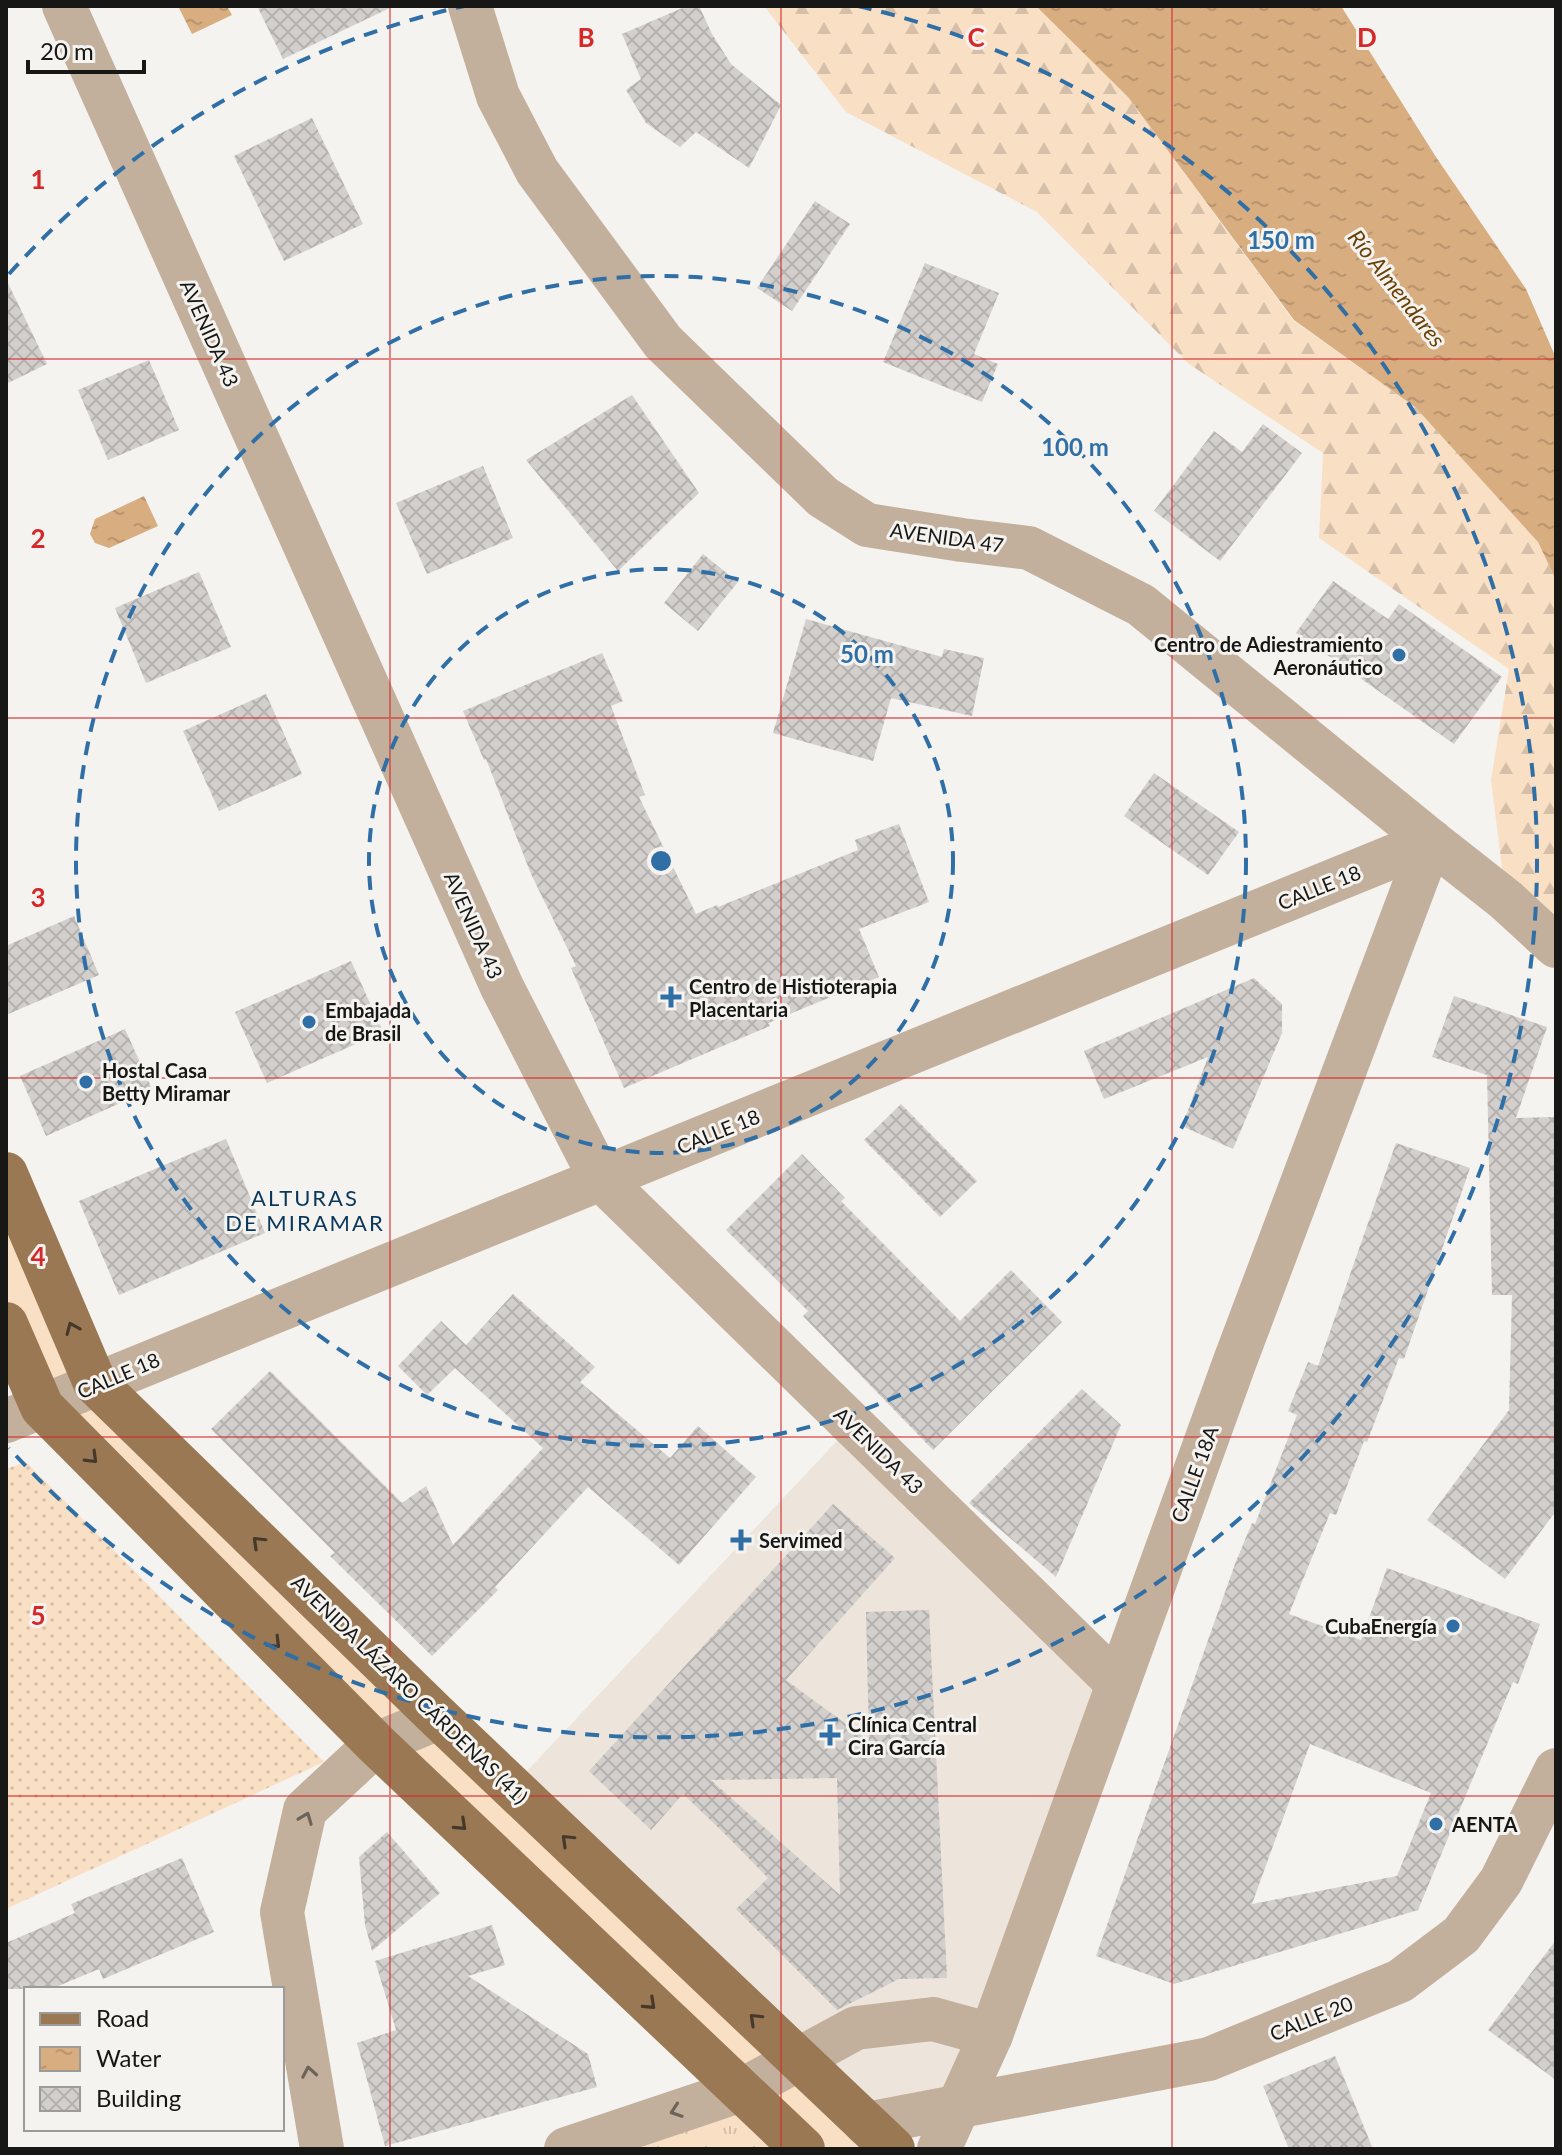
<svg xmlns="http://www.w3.org/2000/svg" width="1562" height="2155" font-family="Lato,sans-serif">
  <style>
    .built { fill: #ede4dc }
    .grass { fill: #f9e0c5 }
    .forest { fill: url(#forest-firs) }
    .park { fill: url(#park-tufts) }
    .garden { fill: url(#garden-dots) }
    .water { fill: url(#water-ripples) }
    .building { fill: url(#building-cross-hatch); fill-rule: evenodd }
    .lines { fill: none; stroke-linecap: round; stroke-linejoin: round }
    .minor { stroke: #c3b09c; stroke-width: 44 }
    .major { stroke: #9a7853; stroke-width: 44 }
    .oneway { stroke: #45392b }
    .oneway2 { stroke: #6d6459 }
    .grid { fill: none; stroke: #d62828; stroke-width: 2; stroke-opacity: 0.55 }
    .ring { fill: none; stroke: #306fa6; stroke-width: 4; stroke-dasharray: 14 10 }
    .poi-dot { fill: #306fa6; stroke: #f5f3f0; stroke-width: 3 }
    .labels { text-anchor: middle; dominant-baseline: central; stroke-width: 6; stroke-linejoin: round; paint-order: stroke }
    .street-label { font-size: 20px; fill: #171716; stroke: #f5f3f0 }
    .poi-label { font-size: 20px; font-weight: bold; fill: #171716; stroke: #f5f3f0; text-anchor: start }
    .water-label { font-size: 22px; font-style: italic; fill: #694005; stroke: #f5f3f0 }
    .neighbourhood-label { font-size: 22px; letter-spacing: 2px; fill: #0a375c; stroke: #f5f3f0 }
    .grid-label { font-size: 26px; text-anchor: middle; font-weight: bold; fill: #d62828; stroke: #f5f3f0; stroke-width: 6; stroke-linejoin: round; paint-order: stroke }
    .centre { fill: #306fa6; stroke: #f5f3f0; stroke-width: 4 }
    .ring-label { font-size: 24px; text-anchor: middle; font-weight: bold; fill: #306fa6; stroke: #f5f3f0; stroke-width: 6; stroke-linejoin: round; paint-order: stroke }
  </style>
  <defs>
    <pattern id="forest-firs" width="22" height="20" patternUnits="userSpaceOnUse" patternTransform="scale(2)"><rect width="22" height="20" fill="#f9e0c5"/><path d="M5 1l3.5 6h-7zM16 11l3.5 6h-7z" fill="#d5bfa8"/></pattern>
    <pattern id="park-tufts" width="24" height="20" patternUnits="userSpaceOnUse" patternTransform="scale(2)"><rect width="24" height="20" fill="#f9e0c5"/><path d="M3 7l-1-3M5 7V3M7 7l1-3M15 17l-1-3M17 17v-4M19 17l1-3" fill="none" stroke="#d5bfa8"/></pattern>
    <pattern id="garden-dots" width="8" height="8" patternUnits="userSpaceOnUse" patternTransform="scale(2)"><rect width="8" height="8" fill="#f9e0c5"/><path d="M2 2h.1M6 6h.1" fill="none" stroke="#d5bfa8" stroke-width="1.8" stroke-linecap="round"/></pattern>
    <pattern id="water-ripples" width="26" height="14" patternUnits="userSpaceOnUse" patternTransform="scale(2)"><rect width="26" height="14" fill="#d8ad80"/><path d="M2 4q2-2 4 0t4 0M15 11q2-2 4 0t4 0" fill="none" stroke="#b9946e"/></pattern>
    <pattern id="building-cross-hatch" width="8" height="8" patternUnits="userSpaceOnUse" patternTransform="scale(2)"><rect width="8" height="8" fill="#d2cfcd"/><path d="M0 0l8 8M0 8l8-8" fill="none" stroke="#b4b1af"/></pattern>
  </defs>
  <rect width="100%" height="100%" fill="#f5f3f0"/>
  <polygon class="built" points="852,1425 1118,1684 959,2107 866,2124 512,1787"/>
  <polygon class="grass" points="6,1176 95,1383 893,2149 803,2149 42,1407 6,1325"/>
  <polygon class="forest" points="764,6 1036,6 1128,97 1293,320 1415,407 1538,542 1556,580 1556,946 1506,900 1491,780 1509,669 1319,538 1323,453 1189,364 1037,212 846,112"/>
  <polygon class="park" points="742,2090 803,2149 566,2149"/>
  <polygon class="garden" points="26,1462 324,1762 6,1909 6,1469"/>
  <g class="water">
    <polygon points="178,6 227,6 232,15 192,34"/>
    <polygon points="1036,6 1341,6 1436,157 1526,289 1556,358 1556,580 1538,542 1415,407 1294,320 1128,97"/>
    <polygon points="144,496 158,526 109,548 95,543 90,534 95,519"/>
  </g>
  <g class="building">
    <polygon points="257,6 394,6 283,59"/>
    <polygon points="687,6 699,6 712,34 731,64 781,105 749,168 696,132 680,147 646,123 626,90 641,79 622,34"/>
    <polygon points="312,118 363,224 284,261 234,156"/>
    <polygon points="815,201 850,224 792,311 757,288"/>
    <polygon points="925,263 999,293 974,354 998,364 982,402 883,362"/>
    <polygon points="6,279 47,364 6,384"/>
    <polygon points="149,360 179,430 108,460 78,390"/>
    <polygon points="632,395 699,493 618,571 526,460"/>
    <polygon points="1263,424 1302,453 1220,561 1154,511 1214,431 1242,452"/>
    <polygon points="483,466 513,538 427,574 396,503"/>
    <polygon points="703,554 738,582 698,631 664,603"/>
    <polygon points="199,572 231,647 146,683 115,608"/>
    <polygon points="1333,581 1388,619 1399,604 1502,677 1454,744 1296,633"/>
    <polygon points="806,619 942,657 944,649 984,658 972,716 891,698 873,761 773,733"/>
    <polygon points="602,653 623,701 611,706 645,795 639,797 696,914 717,905 718,907 858,850 855,840 899,824 929,902 859,929 879,977 768,1023 770,1026 624,1088 571,968 576,966 531,874 486,759 484,760 463,711"/>
    <polygon points="266,694 302,774 219,811 183,731"/>
    <polygon points="1154,773 1239,832 1208,875 1124,816"/>
    <polygon points="74,916 99,975 6,1015 6,946"/>
    <polygon points="351,961 383,1032 267,1083 235,1012"/>
    <polygon points="1254,978 1282,1004 1282,1033 1233,1149 1182,1126 1208,1057 1104,1099 1084,1051"/>
    <polygon points="1454,996 1547,1027 1516,1118 1556,1117 1556,1511 1505,1579 1427,1520 1509,1410 1512,1295 1492,1295 1487,1075 1432,1057"/>
    <polygon points="125,1029 152,1089 46,1136 20,1076"/>
    <polygon points="901,1104 977,1181 940,1217 864,1140"/>
    <polygon points="226,1139 265,1233 119,1295 79,1201"/>
    <path d="M 1396,1143 L 1470,1168 L 1404,1359 L 1399,1358 L 1367,1442 L 1364,1441 L 1336,1515 L 1330,1513 L 1289,1614 L 1361,1640 L 1387,1568 L 1540,1624 L 1518,1684 L 1513,1682 L 1418,1910 L 1174,1984 L 1096,1956 L 1235,1564 L 1252,1523 L 1255,1524 L 1297,1415 L 1288,1411 L 1308,1362 L 1318,1366 ZM 1310,1744 L 1431,1793 L 1397,1876 L 1252,1904 Z"/>
    <polygon points="802,1154 845,1198 841,1201 960,1321 1011,1270 1062,1322 933,1450 803,1316 808,1311 726,1230"/>
    <polygon points="513,1294 595,1367 580,1382 670,1458 698,1426 756,1477 679,1565 588,1487 495,1587 498,1590 432,1656 330,1556 335,1553 211,1429 270,1371 402,1503 426,1486 453,1545 543,1448 455,1368 427,1395 398,1366 441,1321 466,1345"/>
    <polygon points="1082,1389 1121,1425 1056,1577 969,1503"/>
    <path d="M 833,1504 L 895,1558 L 786,1680 L 869,1741 L 866,1612 L 929,1610 L 947,1978 L 899,1979 L 837,2010 L 736,1909 L 768,1878 L 725,1834 L 683,1794 L 651,1830 L 589,1771 ZM 837,1778 L 840,1895 L 711,1780 Z"/>
    <polygon points="387,1832 440,1893 372,1951 365,1925 359,1857"/>
    <polygon points="182,1858 214,1932 103,1979 99,1969 51,1989 6,1989 6,1943 75,1913 71,1904"/>
    <polygon points="492,1925 505,1965 468,1976 588,2054 597,2087 385,2146 357,2043 396,2030 375,1961"/>
    <polygon points="1556,1940 1556,2080 1488,2030"/>
    <polygon points="1335,2056 1373,2149 1289,2149 1263,2086"/>
  </g>
  <g class="lines">
    <g class="minor">
      <polyline points="64,6 502,987 600,1178 1118,1684"/>
      <polyline points="470,6 498,96 537,171 663,342 823,497 867,525 962,540 1029,548 1141,605 1431,841 1506,900 1556,946"/>
      <polyline points="6,1421 1431,841"/>
      <polyline points="866,2124 1209,2059 1400,1981 1461,1935 1501,1881 1556,1770"/>
      <polyline points="322,2149 282,1912 305,1810 376,1744 439,1718"/>
      <polyline points="566,2149 742,2090 856,2028 933,2019 991,2035"/>
      <polyline points="939,2149 991,2035 1235,1361 1431,841"/>
    </g>
    <g class="major">
      <polyline points="6,1174 95,1383 439,1718 893,2149"/>
      <polyline points="6,1324 42,1407 376,1744 803,2149"/>
    </g>
  </g>
  <defs><path id="oneway-chevron" d="M-2-3.5L2.5 0L-2 3.5" fill="none" stroke-width="1.6" stroke-linecap="round" stroke-linejoin="round" transform="scale(2)"/></defs>
  <g class="oneway">
    <use href="#oneway-chevron" transform="translate(72 1328) rotate(-113)"/>
    <use href="#oneway-chevron" transform="translate(92 1458) rotate(45)"/>
    <use href="#oneway-chevron" transform="translate(258 1542) rotate(-136)"/>
    <use href="#oneway-chevron" transform="translate(275 1643) rotate(45)"/>
    <use href="#oneway-chevron" transform="translate(461 1825) rotate(43)"/>
    <use href="#oneway-chevron" transform="translate(567 1840) rotate(-136)"/>
    <use href="#oneway-chevron" transform="translate(650 2004) rotate(43)"/>
    <use href="#oneway-chevron" transform="translate(755 2019) rotate(-136)"/>
  </g>
  <g class="oneway2">
    <use href="#oneway-chevron" transform="translate(306 1818) rotate(-69)"/>
    <use href="#oneway-chevron" transform="translate(309 2072) rotate(-100)"/>
    <use href="#oneway-chevron" transform="translate(676 2111) rotate(161)"/>
  </g>
  <path class="grid" d="M 390,6 L 390,2149M 781,6 L 781,2149M 1172,6 L 1172,2149M 6,359 L 1556,359M 6,718 L 1556,718M 6,1078 L 1556,1078M 6,1437 L 1556,1437M 6,1796 L 1556,1796"/>
  <g class="ring">
    <circle cx="661" cy="861" r="292"/>
    <circle cx="661" cy="861" r="585"/>
    <path d="M9 274A877 877 0 0 1 464 6M858 6A877 877 0 1 1 9 1448"/>
  </g>
  <g class="poi-dot">
    <circle cx="1399" cy="655" r="8"/>
    <path d="M667 985h8v8h8v8h-8v8h-8v-8h-8v-8h8z"/>
    <circle cx="309" cy="1022" r="8"/>
    <circle cx="86" cy="1082" r="8"/>
    <path d="M737 1528h8v8h8v8h-8v8h-8v-8h-8v-8h8z"/>
    <circle cx="1453" cy="1626" r="8"/>
    <path d="M826 1723h8v8h8v8h-8v8h-8v-8h-8v-8h8z"/>
    <circle cx="1436" cy="1824" r="8"/>
  </g>
  <g class="labels">
    <g class="street-label">
      <text transform="translate(210 333) rotate(66)">AVENIDA 43</text>
      <text transform="translate(947 537) rotate(8)">AVENIDA 47</text>
      <text transform="translate(1319 887) rotate(-22)">CALLE 18</text>
      <text transform="translate(474 925) rotate(66)">AVENIDA 43</text>
      <text transform="translate(718 1131) rotate(-22)">CALLE 18</text>
      <text transform="translate(118 1375) rotate(-23)">CALLE 18</text>
      <text transform="translate(879 1450) rotate(44)">AVENIDA 43</text>
      <text transform="translate(1194 1474) rotate(-70)">CALLE 18A</text>
      <text transform="translate(410 1689) rotate(44)">AVENIDA LÁZARO CÁRDENAS (41)</text>
      <text transform="translate(1311 2018) rotate(-22)">CALLE 20</text>
    </g>
    <g class="poi-label">
      <text x="1383" y="644" text-anchor="end">Centro de Adiestramiento<tspan x="1383" dy="23">Aeronáutico</tspan></text>
      <text x="689" y="986">Centro de Histioterapia<tspan x="689" dy="23">Placentaria</tspan></text>
      <text x="325" y="1010">Embajada<tspan x="325" dy="23">de Brasil</tspan></text>
      <text x="102" y="1070">Hostal Casa<tspan x="102" dy="23">Betty Miramar</tspan></text>
      <text x="759" y="1540">Servimed</text>
      <text x="1437" y="1626" text-anchor="end">CubaEnergía</text>
      <text x="848" y="1724">Clínica Central<tspan x="848" dy="23">Cira García</tspan></text>
      <text x="1452" y="1824">AENTA</text>
    </g>
    <g class="water-label">
      <text transform="translate(1397 288) rotate(52)">Río Almendares</text>
    </g>
    <g class="neighbourhood-label">
      <text x="305" y="1197">ALTURAS<tspan x="305" dy="25">DE MIRAMAR</tspan></text>
    </g>
  </g>
  <g class="grid-label">
    <text x="586" y="47">B</text>
    <text x="976" y="47">C</text>
    <text x="1367" y="47">D</text>
    <text x="38" y="189">1</text>
    <text x="38" y="548">2</text>
    <text x="38" y="907">3</text>
    <text x="38" y="1266">4</text>
    <text x="38" y="1625">5</text>
  </g>
  <circle cx="661" cy="861" r="12" class="centre"/>
  <g class="ring-label">
    <text x="1281" y="249">150 m</text>
    <text x="1075" y="456">100 m</text>
    <text x="867" y="663">50 m</text>
  </g>
  <rect width="1562" height="2155" fill="none" stroke="#171716" stroke-width="16"/>
  <rect x="24" y="1987" width="260" height="144" fill="#f5f3f0" stroke="#9c9b99" stroke-width="2"/>
  <rect x="40" y="2013" width="40" height="12" fill="#9a7853" stroke="#9c9b99" stroke-width="2"/>
  <text x="96" y="2027" font-size="24" fill="#171716">Road</text>
  <rect x="40" y="2047" width="40" height="24" fill="url(#water-ripples)" stroke="#9c9b99" stroke-width="2"/>
  <text x="96" y="2067" font-size="24" fill="#171716">Water</text>
  <rect x="40" y="2087" width="40" height="24" fill="url(#building-cross-hatch)" stroke="#9c9b99" stroke-width="2"/>
  <text x="96" y="2107" font-size="24" fill="#171716">Building</text>
  <path d="M28 60v12h116v-12" fill="none" stroke="#171716" stroke-width="4"/>
  <text x="40" y="60" font-size="24" fill="#171716" stroke="#f5f3f0" stroke-width="6" paint-order="stroke">20 m</text>
</svg>
